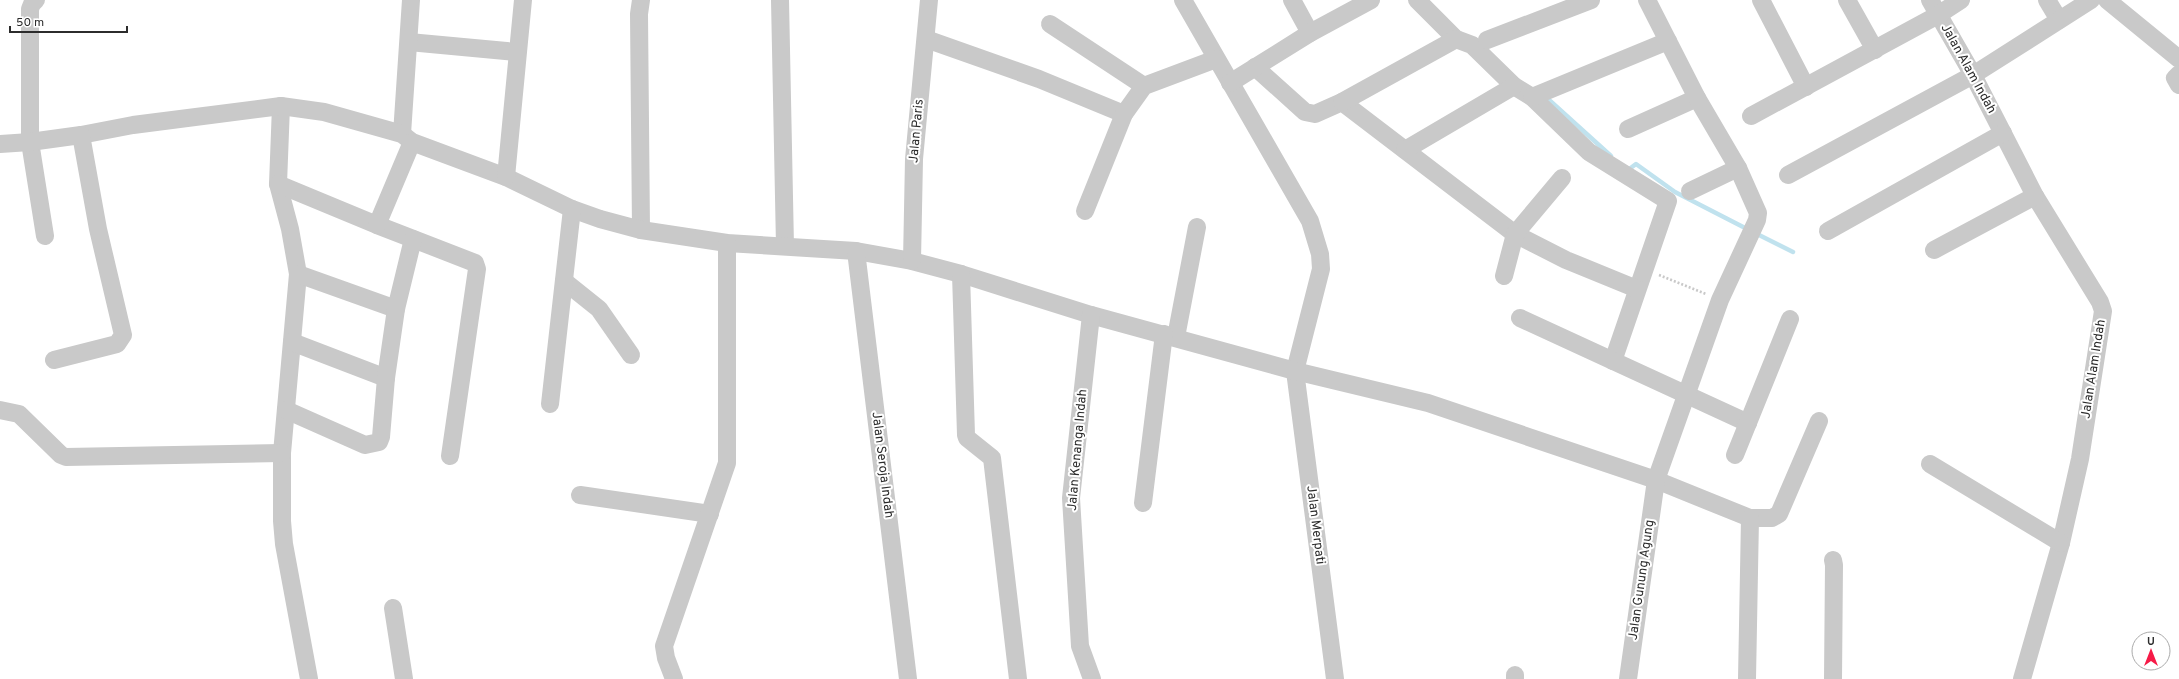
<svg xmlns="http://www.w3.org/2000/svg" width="2179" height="679" font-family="Overpass,sans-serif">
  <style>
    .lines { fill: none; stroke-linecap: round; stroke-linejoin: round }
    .stream { stroke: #c0e2ee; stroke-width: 4.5 }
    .path { stroke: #c9c9c9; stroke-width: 2.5; stroke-dasharray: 2 2; stroke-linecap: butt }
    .minor { stroke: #c9c9c9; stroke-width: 18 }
    .labels { text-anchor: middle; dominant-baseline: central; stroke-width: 4; stroke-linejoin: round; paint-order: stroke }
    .street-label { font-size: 13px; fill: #2c2c2c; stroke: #fff }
  </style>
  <rect width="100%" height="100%" fill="#fff"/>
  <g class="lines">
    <g class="stream">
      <polyline points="1548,99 1611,156"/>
      <polyline points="1626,168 1628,170 1636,164 1675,192 1749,230"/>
      <polyline points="1755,233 1793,252"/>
    </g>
    <polyline class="path" points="1659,275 1706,294"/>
    <g class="minor">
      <polyline points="36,0 32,4 30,9 30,142 45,236"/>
      <polyline points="641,0 639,14 641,230"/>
      <polyline points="780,0 785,246"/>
      <polyline points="1183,0 1310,221 1320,254 1321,269 1295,371 1335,679"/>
      <polyline points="1292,0 1310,33"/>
      <polyline points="1417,0 1456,39 1472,45 1514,86 1532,97 1589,152 1668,201 1613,361"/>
      <polyline points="1761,0 1806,87"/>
      <polyline points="1847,0 1875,50"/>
      <polyline points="1930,0 1973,75 2035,196 2100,302 2103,311 2080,459 2061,543 2022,679"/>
      <polyline points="2047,0 2059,20"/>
      <polyline points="2107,0 2179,59"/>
      <polyline points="1050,24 1144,86"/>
      <polyline points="926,39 1039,79 1124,114"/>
      <polyline points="1487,40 1591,0"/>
      <polyline points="409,42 517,52"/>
      <polyline points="1255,67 1305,112 1315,114 1342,102 1515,234 1566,260 1637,289"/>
      <polyline points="2179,74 2175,78 2179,85"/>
      <polyline points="1230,83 1310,33 1371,0"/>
      <polyline points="1532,97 1668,41"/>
      <polyline points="1342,102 1456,39"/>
      <polyline points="281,106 278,184 290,229 298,274 282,453 282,521 284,544 309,679"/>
      <polyline points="1751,116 1938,15 1961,0"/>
      <polyline points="1628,129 1697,98"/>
      <polyline points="402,134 411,0"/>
      <polyline points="0,144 30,142 81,135 133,125 281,106 324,112 402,134 412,142 506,177 572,209 600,219 641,230 727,243 856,251 912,261 961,274 1091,315 1295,371 1428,403 1656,480 1750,518 1772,518 1779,514 1819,421"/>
      <polyline points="1405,150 1514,86"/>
      <polyline points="1788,175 1973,75 2091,0"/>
      <polyline points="506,177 523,0"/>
      <polyline points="278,184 377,225 475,263 477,269 450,456"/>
      <polyline points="1690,191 1738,168"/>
      <polyline points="1085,211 1124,114 1144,86 1216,59"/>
      <polyline points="377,225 412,142"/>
      <polyline points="1828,231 2003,133"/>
      <polyline points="1934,250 2035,196"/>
      <polyline points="856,251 908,679"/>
      <polyline points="912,261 914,159 929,0"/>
      <polyline points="298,274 396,309"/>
      <polyline points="961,274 966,435 967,438 992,458 1018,679"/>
      <polyline points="1504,276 1515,234 1562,178"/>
      <polyline points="564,281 599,309 631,355"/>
      <polyline points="1091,315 1071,498 1080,646 1092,679"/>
      <polyline points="1520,318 1748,423"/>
      <polyline points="1176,337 1197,227"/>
      <polyline points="292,342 386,378"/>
      <polyline points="54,360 117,344 123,335 98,229 81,135"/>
      <polyline points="550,404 572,209"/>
      <polyline points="0,410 19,414 61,455 66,457 282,453"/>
      <polyline points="286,410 365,445 379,442 381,437 386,378 396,309 413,239"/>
      <polyline points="1735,455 1790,319"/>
      <polyline points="1930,464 2061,543"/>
      <polyline points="580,495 710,514"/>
      <polyline points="1143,503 1164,334"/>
      <polyline points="1833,560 1834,565 1833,679"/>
      <polyline points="393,608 404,679"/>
      <polyline points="1515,675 1515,679"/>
      <polyline points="674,679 666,658 664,646 727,463 727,243"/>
      <polyline points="1628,679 1656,480 1720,300 1757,220 1758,213 1738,168 1697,98 1647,0"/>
      <polyline points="1747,679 1750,518"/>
    </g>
  </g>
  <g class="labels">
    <g class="street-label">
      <text transform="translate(1968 69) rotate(61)">Jalan Alam Indah</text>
      <text transform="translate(917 131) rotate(-85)">Jalan Paris</text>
      <text transform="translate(2094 369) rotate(-81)">Jalan Alam Indah</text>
      <text transform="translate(1078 450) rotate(-85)">Jalan Kenanga Indah</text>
      <text transform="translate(882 465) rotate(83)">Jalan Seroja Indah</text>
      <text transform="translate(1315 525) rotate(83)">Jalan Merpati</text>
      <text transform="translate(1642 580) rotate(-82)">Jalan Gunung Agung</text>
    </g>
  </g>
  <g transform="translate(2151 651)"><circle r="19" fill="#ffffff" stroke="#ababab"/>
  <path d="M0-3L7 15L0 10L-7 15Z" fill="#f61a47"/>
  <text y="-6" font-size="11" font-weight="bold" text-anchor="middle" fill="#2c2c2c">U</text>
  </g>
  <path d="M10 26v6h117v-6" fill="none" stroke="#2c2c2c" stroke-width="2"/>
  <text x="16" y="26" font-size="12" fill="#2c2c2c" stroke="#ffffff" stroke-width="3" paint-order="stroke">50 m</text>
</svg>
